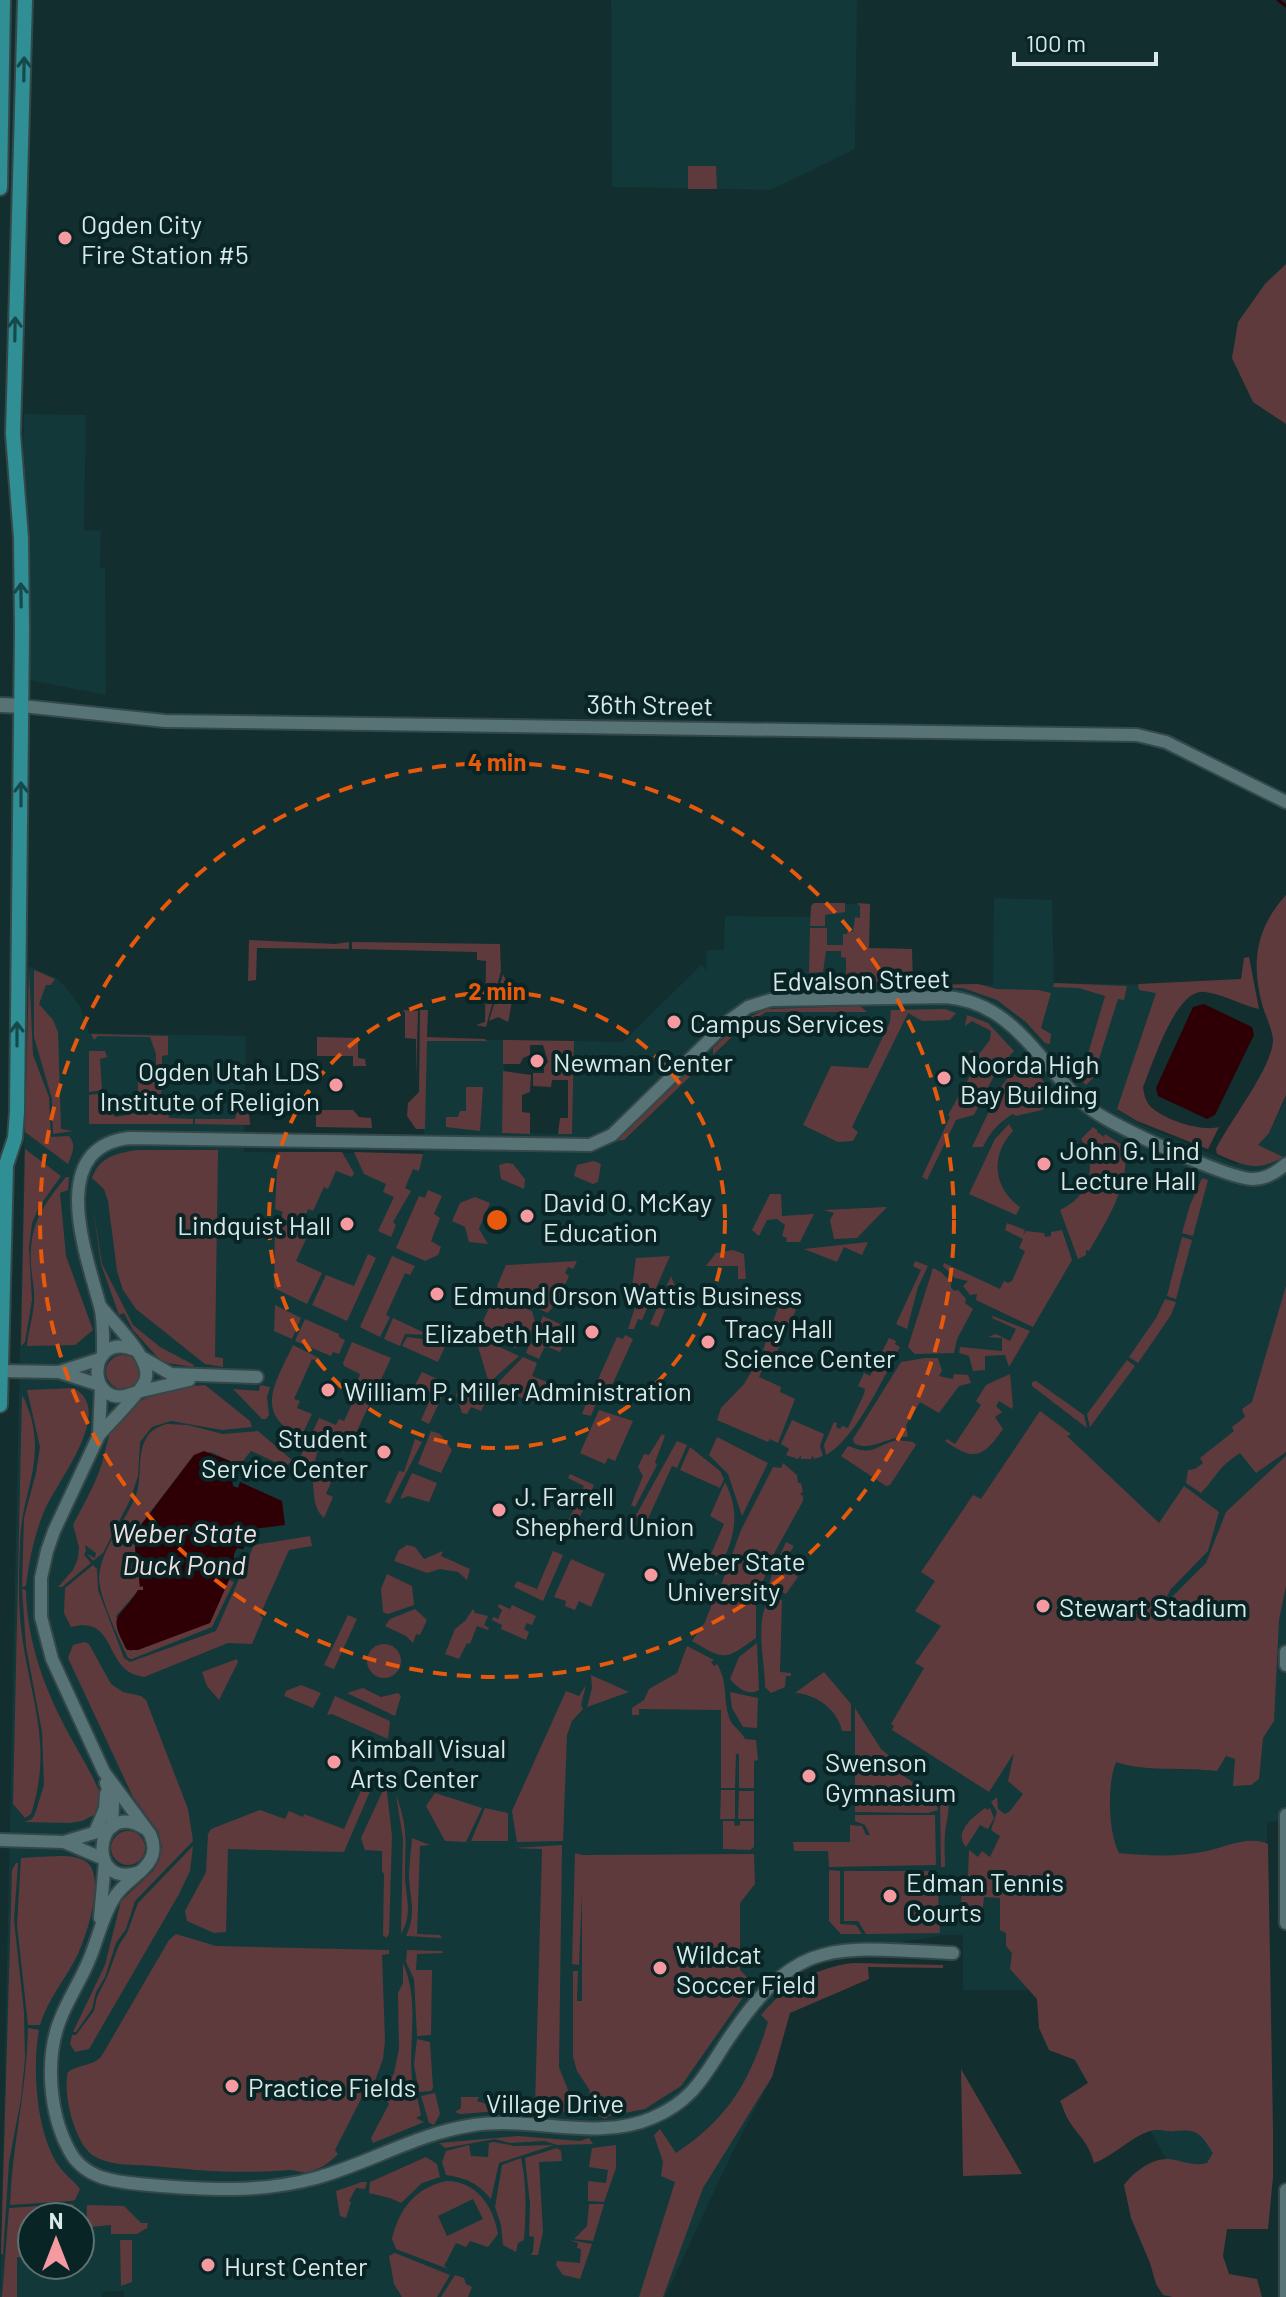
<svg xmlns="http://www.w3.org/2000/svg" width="1286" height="2297" font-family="Barlow,sans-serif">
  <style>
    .built { fill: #12383a; fill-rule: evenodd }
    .green { fill: #5f3a3c; fill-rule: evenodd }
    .water { fill: #2e0006 }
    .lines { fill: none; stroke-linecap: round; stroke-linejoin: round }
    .stream { stroke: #2e0006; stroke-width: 3 }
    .tertiary-casing { stroke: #344849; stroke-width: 16 }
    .secondary-casing { stroke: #344849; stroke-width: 18 }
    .primary-casing { stroke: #344849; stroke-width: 18 }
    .tertiary { stroke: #587375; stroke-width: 12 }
    .secondary { stroke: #587375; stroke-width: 14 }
    .primary { stroke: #2f8f94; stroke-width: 14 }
    .oneway { stroke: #16494c }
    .ring { fill: none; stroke: #e8590c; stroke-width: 4; stroke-dasharray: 14 10 }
    .poi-dot { fill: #f49aa0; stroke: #092425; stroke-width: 3 }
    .labels { text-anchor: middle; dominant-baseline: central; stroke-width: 8; stroke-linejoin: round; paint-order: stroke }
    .poi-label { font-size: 26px; fill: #d9e8e9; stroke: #092425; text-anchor: start }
    .street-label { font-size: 26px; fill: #d9e8e9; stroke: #092425 }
    .water-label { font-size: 28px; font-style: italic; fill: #f1ddde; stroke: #092425 }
    .centre { fill: #e8590c; stroke: #092425; stroke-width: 4 }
    .ring-label { font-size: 24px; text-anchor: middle; font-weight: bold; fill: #e8590c; stroke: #092425; stroke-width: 8; stroke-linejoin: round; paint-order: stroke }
  </style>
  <rect width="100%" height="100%" fill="#132e2f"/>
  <g class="built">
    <polygon points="611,0 857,0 855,149 771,190 612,187"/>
    <polygon points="24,414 86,415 84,530 101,531 100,568 105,568 106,695 29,680 24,673 21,563"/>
    <path d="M 994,898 L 1052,900 L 1054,983 L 1164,985 L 1117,1110 L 1142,1125 L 1237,1165 L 1269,1133 L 1286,1098 L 1286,1821 L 1267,1822 L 1268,2229 L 1166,2159 L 1075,1990 L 963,1990 L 963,1935 L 944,1935 L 860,1949 L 833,1950 L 766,1989 L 789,2013 L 772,2077 L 730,2157 L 665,2297 L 124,2297 L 124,2291 L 102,2292 L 102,2297 L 0,2297 L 28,966 L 56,978 L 65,986 L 80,1006 L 89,1033 L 246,1036 L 244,1152 L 423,1154 L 426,1039 L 505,1040 L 503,1133 L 572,1134 L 574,1041 L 623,1042 L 701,965 L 706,970 L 707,950 L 724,950 L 725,916 L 810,917 L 812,904 L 870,904 L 869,948 L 912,949 L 912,985 L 993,985 ZM 32,2217 L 80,2217 L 80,2265 L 32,2265 Z"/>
  </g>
  <g class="green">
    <polygon points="688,166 716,166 717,189 688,189"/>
    <polygon points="1286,264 1286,424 1253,402 1232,358 1238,322 1265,284"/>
    <path d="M 1286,895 L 1286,1095 L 1269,1133 L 1258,1145 L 1283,1157 C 1256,1173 1244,1165 1217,1154 L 1216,1149 C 1229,1122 1273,1067 1273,1040 C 1272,1028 1265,1015 1262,1004 C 1251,962 1256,928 1286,895 Z"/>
    <polygon points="814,903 845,903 845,912 825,915 825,926 810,926 811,906"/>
    <polygon points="857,903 870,904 869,948 912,949 913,985 978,984 997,989 1038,990 1051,993 1041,1028 1051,1034 1050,1044 1045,1043 1026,1022 997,1000 963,988 809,987 809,978 840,979 841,974 846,974 846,958 841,957 841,951 826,951 823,972 809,973 810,928 827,928 827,945 843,945 843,934 847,934 848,930 853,932 855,917 860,918 860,906"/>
    <polygon points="249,940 335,944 349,942 349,949 257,948 256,980 248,981"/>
    <polygon points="352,942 500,944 501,971 486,1027 476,1025 485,1022 486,961 477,960 477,952 352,949"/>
    <path d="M 1249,957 L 1259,1009 C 1241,1005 1223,994 1205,992 C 1176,987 1153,1064 1143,1087 C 1144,1094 1145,1100 1150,1106 C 1164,1120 1201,1132 1219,1127 L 1208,1149 L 1137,1121 L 1117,1109 L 1156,993 L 1139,990 L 1138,984 L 1241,979 L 1244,958 Z"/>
    <path d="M 29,969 L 33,1055 L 49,1097 L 51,1137 L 69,1136 C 77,1145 72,1154 68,1164 L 25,1132 Z"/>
    <polygon points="34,970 55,979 51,985 46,985 39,1004 53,1020 58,1032 61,1129 73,1131 53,1134 52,1099 34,1037"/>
    <polygon points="503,974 507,983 514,988 509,1018 508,1022 498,1017 489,1021"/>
    <polygon points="1054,983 1127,986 1124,1000 1118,999 1093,1078 1086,1085 1073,1072 1075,1070 1068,1062 1070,1060 1085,1064 1105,996 1079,988 1053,987"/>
    <polygon points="860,1006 867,1012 766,1012 740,1029 713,1055 713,1048 742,1021 766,1009"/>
    <polygon points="945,1009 956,1013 950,1020 922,1021 908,1013 852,1127 858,1132 853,1141 838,1142 803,1125 831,1066 868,1068 890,1022 891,1010"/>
    <polygon points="403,1010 418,1011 416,1079 416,1039 405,1038 405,1013"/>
    <polygon points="420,1010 428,1010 427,1037 485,1039 487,1041 427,1041 425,1129 416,1129 407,1116 408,1103 419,1092"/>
    <polygon points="967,1015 988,1023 1014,1051 997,1070 974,1115 956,1120 927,1180 922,1177 950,1117 948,1115 980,1058 969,1052 970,1050 979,1054 990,1040 991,1031 972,1021 965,1026"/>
    <polygon points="91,1034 168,1036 168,1055 162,1056 161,1110 168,1111 169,1118 193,1119 193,1124 89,1124 89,1095 98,1094 103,1112 111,1111 115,1117 126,1115 124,1099 138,1099 138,1079 156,1075 156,1054 150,1037 98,1036 94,1040"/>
    <polygon points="317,1037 358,1038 358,1058 365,1059 366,1066 353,1066 353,1056 317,1056"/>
    <polygon points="503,1040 574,1041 572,1134 558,1134 560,1118 568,1118 568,1080 552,1080 551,1087 533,1086 533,1073 544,1073 544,1066 548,1062 543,1045 530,1045 530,1055 523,1058 520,1064 503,1064"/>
    <polygon points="89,1051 105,1051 107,1057 100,1059 102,1090 89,1092"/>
    <path d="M 1023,1058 L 1055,1094 L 1042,1110 L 1016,1116 L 1013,1114 C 999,1122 990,1132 983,1147 L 972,1147 L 1000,1088 Z"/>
    <polygon points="695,1065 701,1066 624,1140 616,1141"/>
    <polygon points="503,1071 531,1075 530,1092 522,1095 522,1112 530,1113 530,1134 502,1133"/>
    <polygon points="466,1087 483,1087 480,1131 446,1127 446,1117 458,1117 460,1111 466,1111"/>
    <polygon points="316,1110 353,1110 359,1117 371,1118 372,1128 316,1127"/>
    <polygon points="237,1112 249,1113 250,1125 195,1124 195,1119 235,1119"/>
    <path d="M 1009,1124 L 1013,1131 C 990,1155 993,1188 1020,1207 L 1016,1215 L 969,1194 L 995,1139 Z"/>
    <path d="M 1093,1127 L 1097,1130 L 1097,1132 L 1104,1137 L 1105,1134 L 1127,1148 C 1125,1192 1111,1214 1089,1251 L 1086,1250 L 1086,1255 L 1078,1259 L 1060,1210 C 1089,1197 1099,1166 1081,1139 Z"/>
    <polygon points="25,1149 61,1176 39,1207 32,1223 29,1248 32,1300 25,1342 21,1346"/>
    <path d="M 137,1150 L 218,1150 L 215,1357 L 223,1358 L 223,1367 L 205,1364 L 136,1309 L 123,1290 L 117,1271 L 108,1201 L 104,1189 L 92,1178 C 99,1157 117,1153 137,1150 Z"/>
    <polygon points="278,1152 342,1152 354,1173 352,1177 336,1171 328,1189 324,1187 313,1211 308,1209 304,1219 292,1214 288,1221 281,1218 283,1212 275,1209"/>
    <polygon points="354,1152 423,1154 419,1171 413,1169 405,1188 411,1191 393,1222 396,1225 391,1237 378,1231 394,1197 383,1192 386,1184 364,1174"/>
    <polygon points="594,1161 601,1164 598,1182 593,1184 574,1176 577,1165"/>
    <polygon points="506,1163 513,1164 525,1179 524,1189 501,1179 499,1165"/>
    <path d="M 66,1177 L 69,1177 L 68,1190 L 60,1193 L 66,1256 L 93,1330 L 75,1345 L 27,1346 C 28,1331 33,1318 34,1303 C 35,1291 32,1278 31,1266 C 29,1225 41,1208 66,1177 Z"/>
    <polygon points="1202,1178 1208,1180 1193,1236 1182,1233 1190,1205"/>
    <polygon points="428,1190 442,1196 434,1214 440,1218 431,1241 441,1247 438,1255 425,1261 396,1248 419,1196 425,1198"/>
    <polygon points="770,1194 781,1194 782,1216 814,1214 800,1242 786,1242 787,1238 782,1236 785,1225 777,1219 767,1220 759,1236 752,1230"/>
    <polygon points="475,1197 490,1203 479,1229 488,1244 469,1242 465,1227 452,1221 460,1203"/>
    <polygon points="92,1201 102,1264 133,1325 160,1347 194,1365 193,1367 162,1362 133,1330 124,1313 119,1315 101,1264"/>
    <polygon points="887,1207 857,1238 834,1239 830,1220 834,1213 824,1210"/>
    <polygon points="294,1220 303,1223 298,1235 306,1239 296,1261 322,1273 307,1304 274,1288 275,1225 277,1221 290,1227"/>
    <polygon points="1007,1223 1025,1230 1023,1235 1026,1231 1044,1233 1045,1237 1051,1236 1051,1232 1062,1230 1072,1260 1033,1327 976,1300 977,1294 970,1295 963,1286 968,1281 955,1278 943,1266 944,1263 1000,1289 1004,1281 1008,1283 1012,1281 1025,1251 1019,1248 1023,1239 1005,1230"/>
    <polygon points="1182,1237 1192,1240 1176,1299 1167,1296"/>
    <polygon points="868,1242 862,1255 844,1247 837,1262 804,1249"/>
    <polygon points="733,1250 744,1254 746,1279 738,1279 738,1266 706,1266 716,1253"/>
    <polygon points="368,1254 376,1258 347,1321 312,1305 326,1275 354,1286"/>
    <polygon points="392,1256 415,1266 410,1275 405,1273 386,1315 390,1317 380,1337 360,1327"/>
    <polygon points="670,1256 642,1320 638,1319 634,1329 628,1329 636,1304 630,1301 636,1258"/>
    <polygon points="577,1261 573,1269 568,1267 565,1273 569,1276 558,1300 548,1313 500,1292 497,1286 506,1265"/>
    <polygon points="915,1261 928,1266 918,1287 907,1329 896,1324 921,1270 913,1266"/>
    <polygon points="933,1268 941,1272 951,1282 951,1288 955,1291 958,1290 966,1299 965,1303 973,1309 957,1339 954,1353 915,1354 908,1347"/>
    <polygon points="671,1276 677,1291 673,1291 658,1327 650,1324"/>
    <path d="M 1286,1286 L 1286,1452 L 1256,1473 L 1240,1453 C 1217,1468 1218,1475 1201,1493 L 1186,1483 L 1188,1470 L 1195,1469 L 1203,1463 L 1200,1458 L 1234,1431 L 1232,1427 L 1245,1417 L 1242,1409 L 1252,1402 Z"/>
    <polygon points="802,1291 803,1294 776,1354 763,1350 778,1308"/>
    <polygon points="497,1297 532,1311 535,1322 525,1344 515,1348 483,1334 480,1328 493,1299"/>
    <polygon points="1165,1299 1176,1302 1171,1315 1138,1363 1129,1357 1156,1318"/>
    <polygon points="275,1305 301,1318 292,1339 274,1331"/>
    <polygon points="543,1316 560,1324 555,1335 566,1340 560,1352 548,1347 544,1348 539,1359 526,1353 530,1343 538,1346 544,1331 538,1327"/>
    <polygon points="993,1316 1030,1331 1009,1367 1005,1355 985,1356 985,1370 973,1371 969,1356 959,1353 960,1347 1002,1351 1002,1338 988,1337 996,1334 1010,1341 1016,1329 992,1318"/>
    <polygon points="393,1318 429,1335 405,1334 400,1346 384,1339"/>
    <polygon points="305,1319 339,1334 339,1337 345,1340 339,1354 333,1352 331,1356 295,1341"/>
    <polygon points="625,1335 633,1339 608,1394 598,1398 591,1416 582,1414 586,1404 579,1401 582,1393 590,1397 617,1337 623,1339"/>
    <polygon points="407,1337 430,1340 437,1338 447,1342 438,1362 402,1346"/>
    <polygon points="480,1338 519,1356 489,1383 476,1340"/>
    <path d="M 889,1338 L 896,1341 L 895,1344 L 900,1347 C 884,1377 855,1439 826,1455 L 824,1445 L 834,1422 L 837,1423 L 836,1427 L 840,1429 L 842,1426 L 848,1428 L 864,1394 L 865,1389 L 858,1386 L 864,1373 L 870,1376 Z"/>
    <polygon points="352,1342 391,1358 350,1446 346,1447 324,1437 320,1445 309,1440 319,1418 336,1425 339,1419 344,1421 362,1382 358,1380 360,1374 344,1366 343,1363"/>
    <path d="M 293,1345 L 319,1358 L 318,1361 L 312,1359 L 294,1399 L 300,1401 L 297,1408 L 312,1414 L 301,1437 C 252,1413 276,1382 293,1345 Z"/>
    <polygon points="762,1354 768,1357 759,1377 781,1387 780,1392 795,1399 778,1443 770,1439 768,1442 717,1420 721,1408 744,1384"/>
    <circle cx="123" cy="1372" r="17"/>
    <polygon points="523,1357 537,1363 532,1376 549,1383 547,1388 550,1389 539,1405 494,1387"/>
    <path d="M 925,1358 L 938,1358 L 942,1371 L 939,1376 L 953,1379 L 954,1374 L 968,1375 L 971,1383 L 959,1386 L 939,1413 L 920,1402 L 906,1425 L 908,1437 C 889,1435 871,1453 854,1443 L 853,1439 L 901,1362 Z"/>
    <polygon points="1127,1360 1135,1366 1090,1427 1087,1414"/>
    <polygon points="422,1372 448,1384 429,1424 421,1420 433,1393 415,1385"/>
    <path d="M 1010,1374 L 1013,1406 L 1012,1409 L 999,1401 L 996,1406 L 1002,1412 L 995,1417 L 1003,1429 C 982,1459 974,1461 945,1441 L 947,1439 L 955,1444 L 981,1405 L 976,1401 L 986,1385 Z"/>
    <polygon points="1036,1381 1084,1415 1087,1428 1032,1386 1032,1382"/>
    <path d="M 205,1385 L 250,1421 L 252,1427 L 222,1430 L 171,1421 L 152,1427 L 140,1442 L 138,1476 L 130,1500 L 103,1553 L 93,1561 L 87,1554 L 95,1558 L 96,1553 L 85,1545 L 86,1551 L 84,1555 L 91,1563 L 62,1587 L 58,1587 L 73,1570 L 78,1558 L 79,1547 L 73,1525 C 82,1507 93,1489 100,1469 C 105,1457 106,1439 113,1428 C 134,1394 169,1388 205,1385 Z"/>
    <polygon points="260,1385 270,1387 267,1397 269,1415 266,1419 262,1419 233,1389 259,1391"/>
    <path d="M 73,1388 C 118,1410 53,1486 43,1514 C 34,1537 29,1561 26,1586 L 22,1587 L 24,1518 L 36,1473 L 40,1447 L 27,1390 Z"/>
    <polygon points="459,1388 486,1400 481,1411 471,1407 467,1414 462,1413 456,1395"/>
    <path d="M 22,1395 C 26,1401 28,1409 31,1417 C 44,1466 21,1495 20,1543 C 19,1570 18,1601 21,1628 C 29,1697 54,1743 31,1814 L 25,1818 L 13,1804 Z"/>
    <polygon points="599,1410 633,1421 615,1461 608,1458 605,1464 580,1453"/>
    <path d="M 1040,1411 L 1071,1434 L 1067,1436 L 1159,1523 L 1184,1486 L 1219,1512 L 1208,1551 L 1172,1588 L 1170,1587 L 1171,1589 L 1166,1598 L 1169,1600 L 1206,1563 L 1226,1512 L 1286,1456 L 1286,1586 L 1279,1620 L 1274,1721 L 1263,1738 L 1259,1779 L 1251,1785 L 1233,1786 L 1235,1759 L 1226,1756 L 1217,1771 C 1186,1767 1143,1772 1116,1762 C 1107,1784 1108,1832 1119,1853 C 1148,1856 1179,1857 1207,1851 C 1225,1847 1249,1835 1268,1844 L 1273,2129 L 1273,2177 L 1268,2229 L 1227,2229 L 1223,2256 L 1229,2274 L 1257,2279 L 1262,2297 L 1173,2297 L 1163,2295 L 1156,2284 L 1150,2263 L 1131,2218 L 1124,2185 C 1133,2173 1151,2158 1168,2159 C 1183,2160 1191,2167 1207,2163 L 1213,2153 C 1200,2132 1197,2129 1174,2131 C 1167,2132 1160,2129 1155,2130 C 1134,2133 1115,2156 1094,2163 C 1088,2141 1079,2137 1069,2121 C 1065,2115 1063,2107 1060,2101 L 1088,2083 L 1075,2060 L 1049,2050 L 1039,2028 L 1037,1999 L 1010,1969 L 1012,1953 L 1006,1946 L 1006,1933 L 1000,1930 L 1000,1898 L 984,1897 L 981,1923 L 976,1923 L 976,1915 L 964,1915 L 961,1912 L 962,1876 L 968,1875 L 969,1850 L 978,1857 L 982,1851 L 990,1857 L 1000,1836 L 991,1830 L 997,1812 L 991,1802 L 997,1797 L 998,1809 L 1005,1814 L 1010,1811 L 1023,1794 L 1008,1781 L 1014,1753 L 989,1792 L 892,1730 L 894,1726 L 891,1724 L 924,1668 L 915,1663 L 941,1626 L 915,1611 L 935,1581 L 921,1572 L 973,1495 L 981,1499 Z"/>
    <polygon points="792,1420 824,1434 820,1446 823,1456 814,1459 813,1455 811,1459 801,1459 801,1455 798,1459 786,1455 789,1449 781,1444"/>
    <path d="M 167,1424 L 188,1425 L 223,1434 L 258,1431 L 292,1460 L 286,1467 L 251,1451 L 235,1471 L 231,1471 L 230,1461 L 211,1452 L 194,1455 L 138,1528 L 135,1548 L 140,1586 L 143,1586 L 143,1591 L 138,1591 L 116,1616 L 125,1648 L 131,1651 L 229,1580 L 234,1582 L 212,1627 L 132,1659 L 128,1658 C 119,1638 99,1598 99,1577 C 101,1546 128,1520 137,1492 C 142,1475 137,1452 147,1437 C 151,1430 159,1426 167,1424 Z"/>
    <polygon points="431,1431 440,1434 452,1450 441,1473 418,1464"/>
    <polygon points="662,1434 665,1436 655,1462 657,1465 635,1507 631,1505 643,1476 638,1467 644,1454 649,1455"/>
    <polygon points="717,1437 768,1463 742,1516 728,1474 709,1455"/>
    <polygon points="415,1439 422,1442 390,1504 385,1502 399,1471 404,1472"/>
    <path d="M 897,1440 L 913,1442 L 916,1445 L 890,1485 L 886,1486 L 841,1456 L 848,1446 C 874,1456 872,1447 897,1440 Z"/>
    <polygon points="677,1441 687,1445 677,1468 672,1466 641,1534 641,1528 635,1525 637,1518 635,1517"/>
    <path d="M 306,1444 L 318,1450 L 315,1460 L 322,1464 L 319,1471 L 333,1478 L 326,1494 L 333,1497 L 324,1518 C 306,1501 322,1480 301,1456 Z"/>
    <polygon points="690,1447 720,1471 724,1479 720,1488 680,1470"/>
    <polygon points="783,1463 797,1475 798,1483 801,1483 803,1492 800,1494 803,1496 803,1501 771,1559 758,1596 721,1585 741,1530 773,1467 781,1468"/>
    <polygon points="412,1473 437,1483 429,1502 408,1496 400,1499"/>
    <polygon points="570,1474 594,1485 574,1530 566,1526 584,1486 568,1478"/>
    <path d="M 725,1482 C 743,1518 732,1542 717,1575 L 704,1570 L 724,1524 L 710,1516 Z"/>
    <path d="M 310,1536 L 312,1546 L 289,1550 L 260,1615 L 263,1618 L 252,1644 L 228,1643 L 144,1677 C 102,1672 119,1615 71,1627 L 64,1613 L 65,1588 L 93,1565 L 97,1569 L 98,1590 L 124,1658 L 130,1662 L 216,1631 L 254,1545 Z"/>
    <polygon points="786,1542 794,1546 787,1557 798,1565 793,1573 798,1577 786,1594 773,1587 765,1598 774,1568"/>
    <polygon points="407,1545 415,1547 424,1559 443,1551 441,1556 470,1569 467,1580 458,1572 440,1569 427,1573 394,1561 399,1550"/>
    <polygon points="553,1551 563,1555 543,1601 514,1587 517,1581 537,1589"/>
    <polygon points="571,1559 605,1574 591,1607 579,1601 575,1610 565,1606 566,1601 554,1597"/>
    <polygon points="387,1574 412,1586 414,1605 388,1614 383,1612 381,1589"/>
    <path d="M 22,1589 L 26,1590 C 27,1643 45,1691 71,1738 C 82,1758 94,1777 102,1798 L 96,1814 L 82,1821 L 69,1823 L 24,1822 L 32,1819 L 35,1814 L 44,1785 L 42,1732 L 26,1646 Z"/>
    <path d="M 718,1589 L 737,1593 L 738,1598 L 740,1595 L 756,1605 L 756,1638 C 725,1660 726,1661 692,1641 L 705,1622 Z"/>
    <path d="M 774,1593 L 782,1601 L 780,1672 L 791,1673 L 791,1676 L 786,1676 L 785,1687 L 771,1693 L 765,1687 C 765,1658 752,1615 774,1593 Z"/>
    <polygon points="499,1604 510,1609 512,1605 536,1616 532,1625 527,1623 524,1629 529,1632 526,1640 501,1629 502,1625 492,1620 493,1617 498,1619 502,1610 498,1607"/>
    <polygon points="415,1609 427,1620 420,1635 416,1634 413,1643 406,1636 385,1626 390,1619"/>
    <polygon points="473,1609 475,1613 488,1616 484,1625 489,1628 488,1630 477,1626 470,1644 467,1643 459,1659 445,1654 455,1629 465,1621"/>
    <polygon points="348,1615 357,1619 334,1669 324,1665"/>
    <polygon points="85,1642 89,1644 111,1684 123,1692 141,1696 146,1700 188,1809 193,1841 135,1901 126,1929 116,1943 105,1977 96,1992 92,2009 76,2032 73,2032 105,1965 121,1901 153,1871 159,1861 162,1846 158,1831 133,1797 68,1658 73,1645"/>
    <path d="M 757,1643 L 759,1690 C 748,1697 737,1687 730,1679 L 739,1657 Z"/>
    <circle cx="384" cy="1661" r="17"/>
    <path d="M 687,1646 L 714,1660 L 711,1662 L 714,1666 L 717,1664 C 728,1682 723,1698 729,1717 C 732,1727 741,1730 745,1739 L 756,1740 L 758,1760 L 754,1761 L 754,1788 L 739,1788 L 739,1754 L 736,1754 L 735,1788 L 721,1788 L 721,1710 L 639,1709 L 639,1715 L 632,1715 L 632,1708 L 644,1700 L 649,1689 L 677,1673 Z"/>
    <polygon points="237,1659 238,1662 219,1700 207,1686 202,1672"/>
    <path d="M 824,1672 L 851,1704 L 851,1731 L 842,1731 C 838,1710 816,1694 795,1693 Z"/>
    <polygon points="591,1675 629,1692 587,1707 592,1688"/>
    <polygon points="301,1685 321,1693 313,1708 284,1696 286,1691"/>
    <polygon points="586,1685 581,1705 583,1709 572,1721 567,1735 563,1841 517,1842 512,1811 566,1691 579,1696"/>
    <polygon points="363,1688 381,1697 398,1693 401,1696 395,1716 347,1693"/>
    <polygon points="730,1692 758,1698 757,1728 743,1727 732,1708"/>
    <polygon points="335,1696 390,1721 388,1739 332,1714 327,1715"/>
    <polygon points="855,1708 881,1749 895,1761 894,1769 935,1798 938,1810 928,1813 855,1812"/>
    <polygon points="366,1779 374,1782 344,1852 228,1849 226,1932 214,1933 187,1921 185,1911 206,1872 208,1834 211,1829 260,1810 285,1819 289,1811 303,1817 304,1814 344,1829"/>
    <polygon points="386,1784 392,1836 389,1934 386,1938 383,1935 384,1874 382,1871 382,1851 365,1850 361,1838"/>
    <path d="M 937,1785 C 955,1797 947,1815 945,1833 C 944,1844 945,1856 945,1867 L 941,1867 L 940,1800 L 928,1789 Z"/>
    <polygon points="721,1790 735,1790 735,1819 720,1819"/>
    <polygon points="739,1791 754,1791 754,1819 738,1819"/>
    <polygon points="435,1793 482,1808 466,1842 445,1841 426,1806"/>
    <path d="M 396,1795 C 409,1830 405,1842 405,1877 C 406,1899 413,1914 401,1934 L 403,1839 Z"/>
    <polygon points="485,1808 508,1813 508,1841 471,1841"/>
    <path d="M 985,1808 L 987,1810 L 990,1808 L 994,1818 L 988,1829 L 980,1825 L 966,1847 C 953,1832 973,1817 985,1808 Z"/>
    <polygon points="855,1815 935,1815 936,1865 829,1867 828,1851 794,1851 793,1842 850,1842 850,1825 862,1826 866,1835 870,1835 865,1825 855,1821"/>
    <polygon points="723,1821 734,1821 735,1826 740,1825 740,1821 754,1821 754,1847 750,1850 723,1849"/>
    <circle cx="128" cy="1848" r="17"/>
    <path d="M 412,1838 L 430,1845 L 420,1846 L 417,1934 L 440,1935 L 442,1938 L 406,1936 C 416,1915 411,1902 409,1878 C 409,1865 411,1851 412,1838 Z"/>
    <polygon points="562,1845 559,2067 575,2108 570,2113 535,2109 542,1849 514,1848"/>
    <polygon points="193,1846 190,1871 179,1894 89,2049 75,2052 70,2044 72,2035 76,2035 94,2011 97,1997 107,1977 119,1945 127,1933 138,1903"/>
    <polygon points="575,1853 582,1855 754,1854 755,1884 740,1903 740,1970 751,1981 751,1986 681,2086 645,2109 609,2116 605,2119 594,2113 589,2089 577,2071 573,2057 573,1971 578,1971 577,2001 582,2001 582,1893 579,1965 572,1964"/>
    <path d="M 36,1857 C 50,1857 72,1853 85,1861 C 107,1873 87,1936 78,1954 C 66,1979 48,1998 40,2025 L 28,2025 L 17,1925 L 21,1858 Z"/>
    <polygon points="16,1863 18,1863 14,1920 24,2012 25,2059 21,2099 9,2162 3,2254 1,2254 12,1870"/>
    <polygon points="829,1870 840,1871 840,1924 856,1925 862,1934 841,1934 829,1921"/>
    <polygon points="844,1871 937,1871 940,1933 866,1934 858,1921 844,1921"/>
    <path d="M 176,1934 L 216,1946 L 389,1950 L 389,1954 L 382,1955 L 385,2041 L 383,2059 L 369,2097 L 363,2095 L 335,2150 L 338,2154 C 328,2164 321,2169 307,2172 C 300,2173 295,2170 289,2170 C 240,2174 202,2171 154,2166 C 134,2164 113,2167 94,2156 C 75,2145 62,2093 68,2072 C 78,2064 91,2067 101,2057 L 169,1940 Z"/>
    <polygon points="407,1950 442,1951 443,1953 417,1954 416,1970 432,1970 431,2035 417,2036 414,1979 406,1962"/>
    <path d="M 403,1963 C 420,2002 408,2040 412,2080 L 396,2083 L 384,2093 L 394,2073 L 399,2049 L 398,1993 L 403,1983 Z"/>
    <path d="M 853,1963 L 943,1965 L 943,1968 L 868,1967 L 869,1979 L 790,2013 L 772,2077 L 703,2188 L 663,2297 L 639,2297 L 675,2182 L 661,2176 L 663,2162 L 654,2135 L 660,2129 L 676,2153 C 729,2118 750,2081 768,2022 L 761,2015 C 787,1984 815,1968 853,1963 Z"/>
    <path d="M 28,2028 L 39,2030 C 32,2067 36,2134 59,2166 C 65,2175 74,2181 80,2189 L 75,2200 L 71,2201 L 10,2205 C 12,2146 27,2088 28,2028 Z"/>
    <polygon points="417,2039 430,2042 433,2088 431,2091 419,2092 414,2065"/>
    <polygon points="961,2069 1022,2174 963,2176"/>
    <polygon points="414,2083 421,2115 416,2118 424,2122 373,2143 371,2138 389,2104 385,2097 395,2088"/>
    <polygon points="435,2093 440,2114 434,2125 429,2123 421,2096"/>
    <polygon points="500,2096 506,2098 506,2108 523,2103 525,2109 460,2114 455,2112 461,2108 461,2097 479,2097 477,2101 495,2107"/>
    <polygon points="518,2136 580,2141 589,2138 593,2144 557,2145 545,2141 510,2143 495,2139 445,2148 439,2143"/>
    <path d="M 494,2142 L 515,2146 L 554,2145 L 499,2163 L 491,2199 C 478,2183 466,2178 446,2175 L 442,2162 L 446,2151 L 469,2145 L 471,2156 L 488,2157 L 489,2143 Z"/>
    <polygon points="616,2145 616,2168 604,2202 588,2201 588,2181 606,2183 608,2170 589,2167 592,2148"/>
    <polygon points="557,2148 561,2151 562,2161 539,2162 543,2232 538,2255 531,2255 533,2251 534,2237 529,2236 530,2204 525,2158"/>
    <polygon points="426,2157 437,2164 440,2177 422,2183 401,2203 390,2198 369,2193 370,2182"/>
    <path d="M 521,2158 C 527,2185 526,2213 524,2240 L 518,2243 L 516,2252 L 503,2245 L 501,2225 L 495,2207 L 502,2165 Z"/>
    <path d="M 446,2181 C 476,2181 493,2205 498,2234 L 488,2247 L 470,2241 L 466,2247 L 456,2243 L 444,2266 L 448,2269 L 396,2249 L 392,2239 C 399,2209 415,2188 446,2181 ZM 473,2199 L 483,2219 L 447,2236 L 438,2216 Z"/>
    <polygon points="362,2182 367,2182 365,2189 356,2188 349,2201 351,2202 346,2218 340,2216 336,2191"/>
    <polygon points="71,2204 74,2205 74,2217 32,2217 32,2224 25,2224 21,2243 25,2246 26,2257 17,2257 17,2297 2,2297 9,2208"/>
    <polygon points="589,2204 604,2204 593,2241 574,2239 587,2226"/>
    <polygon points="87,2205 124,2206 141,2223 148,2223 147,2228 137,2234 111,2234 111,2225 91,2227 90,2234 86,2234"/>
    <polygon points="120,2240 132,2240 132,2282 121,2286"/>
    <polygon points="569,2240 592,2244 580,2279 563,2275 556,2265 557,2261 580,2263 581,2249 577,2248 578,2243"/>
    <polygon points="395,2253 450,2275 437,2297 402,2297 394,2284 389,2256"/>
    <polygon points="455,2275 464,2278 466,2284 472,2287 468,2297 441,2297"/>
  </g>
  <g class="water">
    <polygon points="1204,1004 1252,1027 1254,1035 1215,1115 1207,1119 1158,1096 1156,1088 1193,1007"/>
    <path d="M 204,1451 L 230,1461 L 233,1486 L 238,1488 L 240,1482 L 282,1501 L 285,1525 L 253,1529 L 243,1549 L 237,1548 L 234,1554 L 234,1569 L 210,1623 L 138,1650 L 127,1650 C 106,1612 120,1620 138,1590 L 143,1590 L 143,1586 L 140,1587 L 135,1548 L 138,1529 L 194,1455 Z"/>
  </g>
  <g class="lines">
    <polyline class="stream" points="1278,0 1286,6"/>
    <g class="tertiary-casing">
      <g id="tertiary">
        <polyline points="22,706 165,721 1137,735 1166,742 1286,802"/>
        <path d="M 103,1355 C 103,1339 104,1321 100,1306 C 86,1254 46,1148 129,1138 L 590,1145 L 612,1135 L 730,1020 L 748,1007 L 771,1000 L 946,997 C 1018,1003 1041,1070 1091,1109 C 1112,1126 1228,1179 1253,1179 C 1265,1179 1277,1172 1286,1164"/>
        <polyline points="143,1358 171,1374 257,1377"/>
        <polyline points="1,1371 59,1372 100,1385"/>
        <polyline points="59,1372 100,1359"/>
        <path d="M 101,1387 L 99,1435 L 54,1531 L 47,1551 L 41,1578 L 41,1617 L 52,1659 L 104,1772 L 150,1834 C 165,1867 127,1875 114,1898 C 102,1917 98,1939 89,1960 C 81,1980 68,1999 60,2020 C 45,2058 49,2113 69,2150 C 85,2181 119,2182 150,2185 C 206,2190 261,2193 316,2178 C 370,2163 418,2133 474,2125 C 533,2116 596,2142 652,2118 C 692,2101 703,2078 725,2044 C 798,1933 833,1948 953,1953"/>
        <polyline points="137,1392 189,1380"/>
        <path d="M 134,1393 C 85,1414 85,1329 135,1350"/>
        <path d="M 99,1435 C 110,1422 139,1395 145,1381 C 154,1360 114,1324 101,1307"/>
        <polyline points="1286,1652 1286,1665"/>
        <polyline points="106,1783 113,1804 112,1827"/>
        <polyline points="1286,1815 1286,1923"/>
        <polyline points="95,1832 105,1809 106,1794"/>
        <polyline points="0,1840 64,1842 110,1828"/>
        <polyline points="64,1842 104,1859"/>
        <path d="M 140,1872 C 85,1892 94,1797 144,1828"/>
        <polyline points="100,1918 105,1862"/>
        <polyline points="1286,2297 1286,2190"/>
      </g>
    </g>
    <g class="secondary-casing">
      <polyline id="secondary" points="0,705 22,706"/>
    </g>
    <g class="primary-casing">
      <g id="primary">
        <polyline points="0,188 3,0"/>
        <polyline points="0,1405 6,1165 15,1138 17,1112 22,629 21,538 13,434 25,0"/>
      </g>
    </g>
    <use href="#tertiary" class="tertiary"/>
    <use href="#secondary" class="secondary"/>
    <use href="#primary" class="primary"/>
  </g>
  <defs><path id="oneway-shaft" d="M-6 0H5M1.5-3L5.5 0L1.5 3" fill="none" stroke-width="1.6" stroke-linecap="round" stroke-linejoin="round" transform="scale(2)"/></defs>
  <g class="oneway">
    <use href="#oneway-shaft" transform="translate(24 69) rotate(-89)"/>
    <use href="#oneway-shaft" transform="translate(15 329) rotate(-89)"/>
    <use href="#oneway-shaft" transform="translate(21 595) rotate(-91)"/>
    <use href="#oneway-shaft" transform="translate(21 794) rotate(-90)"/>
    <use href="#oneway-shaft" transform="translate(17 1034) rotate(-90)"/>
  </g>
  <g class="ring">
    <circle cx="497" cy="1220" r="228"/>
    <circle cx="497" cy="1220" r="457"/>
  </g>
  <g class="poi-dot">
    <circle cx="65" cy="238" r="8"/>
    <circle cx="674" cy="1022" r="8"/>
    <circle cx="537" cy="1061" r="8"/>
    <circle cx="944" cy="1078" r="8"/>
    <circle cx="336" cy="1085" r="8"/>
    <circle cx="1044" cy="1164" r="8"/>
    <circle cx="527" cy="1216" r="8"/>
    <circle cx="347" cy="1224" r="8"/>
    <circle cx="437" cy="1294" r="8"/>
    <circle cx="592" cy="1332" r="8"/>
    <circle cx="708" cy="1342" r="8"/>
    <circle cx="328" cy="1390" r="8"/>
    <circle cx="384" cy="1452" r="8"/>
    <circle cx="499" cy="1510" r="8"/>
    <circle cx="651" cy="1575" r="8"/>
    <circle cx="1043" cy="1606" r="8"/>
    <circle cx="334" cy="1762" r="8"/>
    <circle cx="809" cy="1776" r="8"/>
    <circle cx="890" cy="1896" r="8"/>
    <circle cx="660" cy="1968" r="8"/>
    <circle cx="232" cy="2086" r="8"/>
    <circle cx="208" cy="2265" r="8"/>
  </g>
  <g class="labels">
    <g class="poi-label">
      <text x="81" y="223">Ogden City<tspan x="81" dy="30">Fire Station #5</tspan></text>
      <text x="690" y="1022">Campus Services</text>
      <text x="553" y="1061">Newman Center</text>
      <text x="960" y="1063">Noorda High<tspan x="960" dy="30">Bay Building</tspan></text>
      <text x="320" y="1070" text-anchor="end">Ogden Utah LDS<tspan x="320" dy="30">Institute of Religion</tspan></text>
      <text x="1060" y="1149">John G. Lind<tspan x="1060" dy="30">Lecture Hall</tspan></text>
      <text x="543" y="1201">David O. McKay<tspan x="543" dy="30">Education</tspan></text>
      <text x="331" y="1224" text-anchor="end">Lindquist Hall</text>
      <text x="453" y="1294">Edmund Orson Wattis Business</text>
      <text x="724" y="1327">Tracy Hall<tspan x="724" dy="30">Science Center</tspan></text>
      <text x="576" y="1332" text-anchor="end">Elizabeth Hall</text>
      <text x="344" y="1390">William P. Miller Administration</text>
      <text x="368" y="1437" text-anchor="end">Student<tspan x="368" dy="30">Service Center</tspan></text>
      <text x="515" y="1495">J. Farrell<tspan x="515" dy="30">Shepherd Union</tspan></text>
      <text x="667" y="1560">Weber State<tspan x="667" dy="30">University</tspan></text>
      <text x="1059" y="1606">Stewart Stadium</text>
      <text x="350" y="1747">Kimball Visual<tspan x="350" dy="30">Arts Center</tspan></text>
      <text x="825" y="1761">Swenson<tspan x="825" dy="30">Gymnasium</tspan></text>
      <text x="906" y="1881">Edman Tennis<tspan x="906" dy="30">Courts</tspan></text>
      <text x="676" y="1953">Wildcat<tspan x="676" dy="30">Soccer Field</tspan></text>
      <text x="248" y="2086">Practice Fields</text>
      <text x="224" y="2265">Hurst Center</text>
    </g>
    <g class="street-label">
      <text transform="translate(650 704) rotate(1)">36th Street</text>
      <text transform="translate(861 979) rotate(-1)">Edvalson Street</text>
      <text x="555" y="2102">Village Drive</text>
    </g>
    <g class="water-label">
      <text x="184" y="1532">Weber State<tspan x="184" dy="32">Duck Pond</tspan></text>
    </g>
  </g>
  <circle cx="497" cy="1220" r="12" class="centre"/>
  <g class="ring-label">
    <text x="497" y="771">4 min</text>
    <text x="497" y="1000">2 min</text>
  </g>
  <g transform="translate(56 2241)"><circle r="38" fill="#092425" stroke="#5c7273" stroke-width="2"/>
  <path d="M0-6L14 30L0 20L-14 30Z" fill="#f49aa0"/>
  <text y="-12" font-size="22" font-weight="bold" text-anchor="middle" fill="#d9e8e9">N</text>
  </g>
  <path d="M1014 52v12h142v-12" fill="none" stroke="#d9e8e9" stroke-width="4"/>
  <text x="1026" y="52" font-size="24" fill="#d9e8e9" stroke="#092425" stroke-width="6" paint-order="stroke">100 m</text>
</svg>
